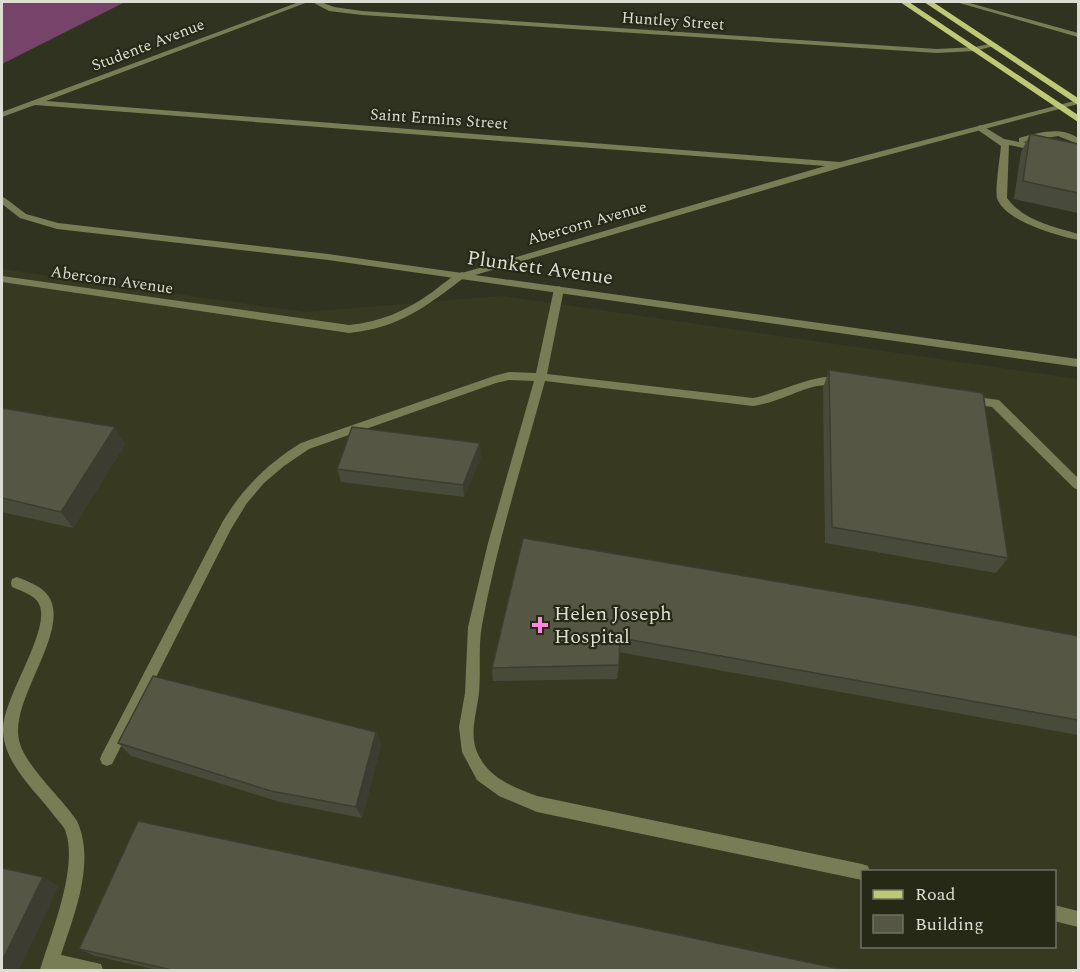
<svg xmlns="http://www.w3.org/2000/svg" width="1080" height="972" font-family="Spectral,serif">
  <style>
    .built { fill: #373a21; fill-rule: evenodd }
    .green { fill: #76436a }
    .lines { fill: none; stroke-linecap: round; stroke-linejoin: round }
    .service { fill: #787d56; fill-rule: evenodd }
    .minor { fill: #787d56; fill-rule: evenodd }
    .primary { fill: #bec875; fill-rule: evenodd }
    .wall { fill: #494b3a }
    .shaded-wall { fill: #3c3d30 }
    .building { fill: #555744; stroke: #3c3d30; stroke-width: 1.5 }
    .poi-dot { fill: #fd86e1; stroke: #272917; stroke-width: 2 }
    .labels { text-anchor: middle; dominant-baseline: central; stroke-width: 4.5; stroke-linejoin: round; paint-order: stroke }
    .far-street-label { font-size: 16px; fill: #dcded3; stroke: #272917 }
    .street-label { font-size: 20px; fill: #dcded3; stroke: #272917 }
    .poi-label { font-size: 20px; fill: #dcded3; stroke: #272917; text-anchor: start }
  </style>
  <rect width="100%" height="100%" fill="#313321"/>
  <path class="built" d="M 2,269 L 304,312 L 502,296 L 1078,379 L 1078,970 L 2,970 ZM 862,872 L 1054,872 L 1054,946 L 862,946 Z"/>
  <polygon class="green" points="2,2 125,2 2,64"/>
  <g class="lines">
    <g class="service">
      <path d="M 981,125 L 1004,139 L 1019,142 L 1019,138 C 1039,133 1060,126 1078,138 L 1078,144 L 1058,136 L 1023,142 L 1042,146 L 1043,148 L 1039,151 L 1009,145 L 1007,198 C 1024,221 1052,226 1078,234 L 1078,240 C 1058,236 1004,221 997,198 C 995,189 1000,157 1001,146 L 978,130 L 978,126 Z"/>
      <path d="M 462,272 L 465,273 L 465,277 C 427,306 399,328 349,333 L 2,282 L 2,276 L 349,325 C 381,322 405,311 431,293 C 441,286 451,276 462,272 Z"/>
      <path d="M 559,286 L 564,289 L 547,374 L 753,398 C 774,395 830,366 844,381 C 838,387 826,384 817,386 C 795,391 776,403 753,406 L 545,381 C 523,462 497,542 482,625 C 478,647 481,671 479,693 C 477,712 469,733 477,752 C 488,778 513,787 537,796 L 862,864 L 868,866 L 870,872 L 862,872 L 862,880 L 537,812 L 499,796 L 477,780 L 462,752 L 459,727 L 465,693 L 468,627 L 488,543 L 534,381 L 509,380 L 496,383 L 309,449 L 284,466 L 264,483 L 247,503 L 231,529 L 112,764 L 107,766 L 102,764 L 100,759 L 102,754 L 223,521 C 243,488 267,464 301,443 L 494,376 L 509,372 L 536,373 L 554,289 Z"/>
      <polygon points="969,396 999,400 1078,478 1078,490 1074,488 992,407 965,403 963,400"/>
      <path d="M 17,577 C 27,581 38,585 45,592 C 77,624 9,698 19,740 C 24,765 62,798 77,821 C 96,862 74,915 61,955 L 101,964 L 103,970 L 40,970 C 50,936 78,869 66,833 C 65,827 59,822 56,818 C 37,792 3,764 3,729 C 3,697 52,629 39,604 C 35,595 21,591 12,587 L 11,583 L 12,579 Z"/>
      <polygon points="1054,905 1078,911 1078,927 1054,921"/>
    </g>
    <g class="minor">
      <polygon points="299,2 308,2 46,101 840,162 1078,100 1078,104 843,167 475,275 1078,359 1078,367 328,260 57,229 20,218 2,204 2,197 5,198 26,214 58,223 328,254 462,273 825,166 35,105 2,117 2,112"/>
      <polygon points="312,2 321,2 334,7 362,11 937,49 975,47 994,43 998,45 975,51 937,53 362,15 329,11"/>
      <polygon points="956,2 966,2 1078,33 1078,37"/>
    </g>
    <g class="primary">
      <polygon points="900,2 909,2 1078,115 1078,122"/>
      <polygon points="924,2 933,2 1078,98 1078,105"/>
    </g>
  </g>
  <g class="wall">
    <polygon points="1030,134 1078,144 1078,213 1014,199 1021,152"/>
    <polygon points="829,370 1008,558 996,573 825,543 823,388"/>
    <polygon points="2,408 125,444 73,528 2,512"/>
    <polygon points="481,456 464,497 341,482 337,469"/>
    <polygon points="523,538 1078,636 1078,735 619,652 619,665 617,679 493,681 492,668"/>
    <polygon points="376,732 381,744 362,818 280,802 131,756 118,743"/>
    <polygon points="79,949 845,970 157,970 95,956"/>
  </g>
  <g class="shaded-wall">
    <polygon points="115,427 125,444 73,528 61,512"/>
    <polygon points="480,443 481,456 464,497 463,485"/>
    <polygon points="376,732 381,744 362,818 356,807"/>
    <polygon points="43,877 59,886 19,970 2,970 2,961"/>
  </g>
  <g class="building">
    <polygon points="1030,134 1078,144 1078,193 1023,181"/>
    <polygon points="829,370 983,393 1008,558 832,527"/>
    <polygon points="2,408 115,427 61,512 2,498"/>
    <polygon points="352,427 480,443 463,485 337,469"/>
    <polygon points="523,538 931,608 1078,636 1078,720 620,638 619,665 492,668"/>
    <polygon points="153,676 376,732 356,807 271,791 118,743"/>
    <polygon points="138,821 845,970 172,970 79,949"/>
    <polygon points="2,868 43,877 2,961"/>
  </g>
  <path class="poi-dot" d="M537 616h6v6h6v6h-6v6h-6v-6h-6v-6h6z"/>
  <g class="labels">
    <g class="far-street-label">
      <text transform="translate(673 21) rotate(4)">Huntley Street</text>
      <text transform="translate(148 45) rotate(-21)">Studente Avenue</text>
      <text transform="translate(439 119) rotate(4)">Saint Ermins Street</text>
      <text transform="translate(587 223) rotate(-16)">Abercorn Avenue</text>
      <text transform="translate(112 280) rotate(8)">Abercorn Avenue</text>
    </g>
    <g class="street-label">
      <text transform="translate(540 268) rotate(8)">Plunkett Avenue</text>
    </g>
    <g class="poi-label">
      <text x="554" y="614">Helen Joseph<tspan x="554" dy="23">Hospital</tspan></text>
    </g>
  </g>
  <rect width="1080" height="972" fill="none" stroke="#dcded3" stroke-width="6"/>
  <rect x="861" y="870" width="195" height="78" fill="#272917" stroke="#6f7162" stroke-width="1.5"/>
  <rect x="873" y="890" width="30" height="9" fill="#bec875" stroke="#6f7162" stroke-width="1.5"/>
  <text x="915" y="900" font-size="18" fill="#dcded3">Road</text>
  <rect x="873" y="915" width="30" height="18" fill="#555744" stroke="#6f7162" stroke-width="1.5"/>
  <text x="915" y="930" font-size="18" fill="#dcded3">Building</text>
</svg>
